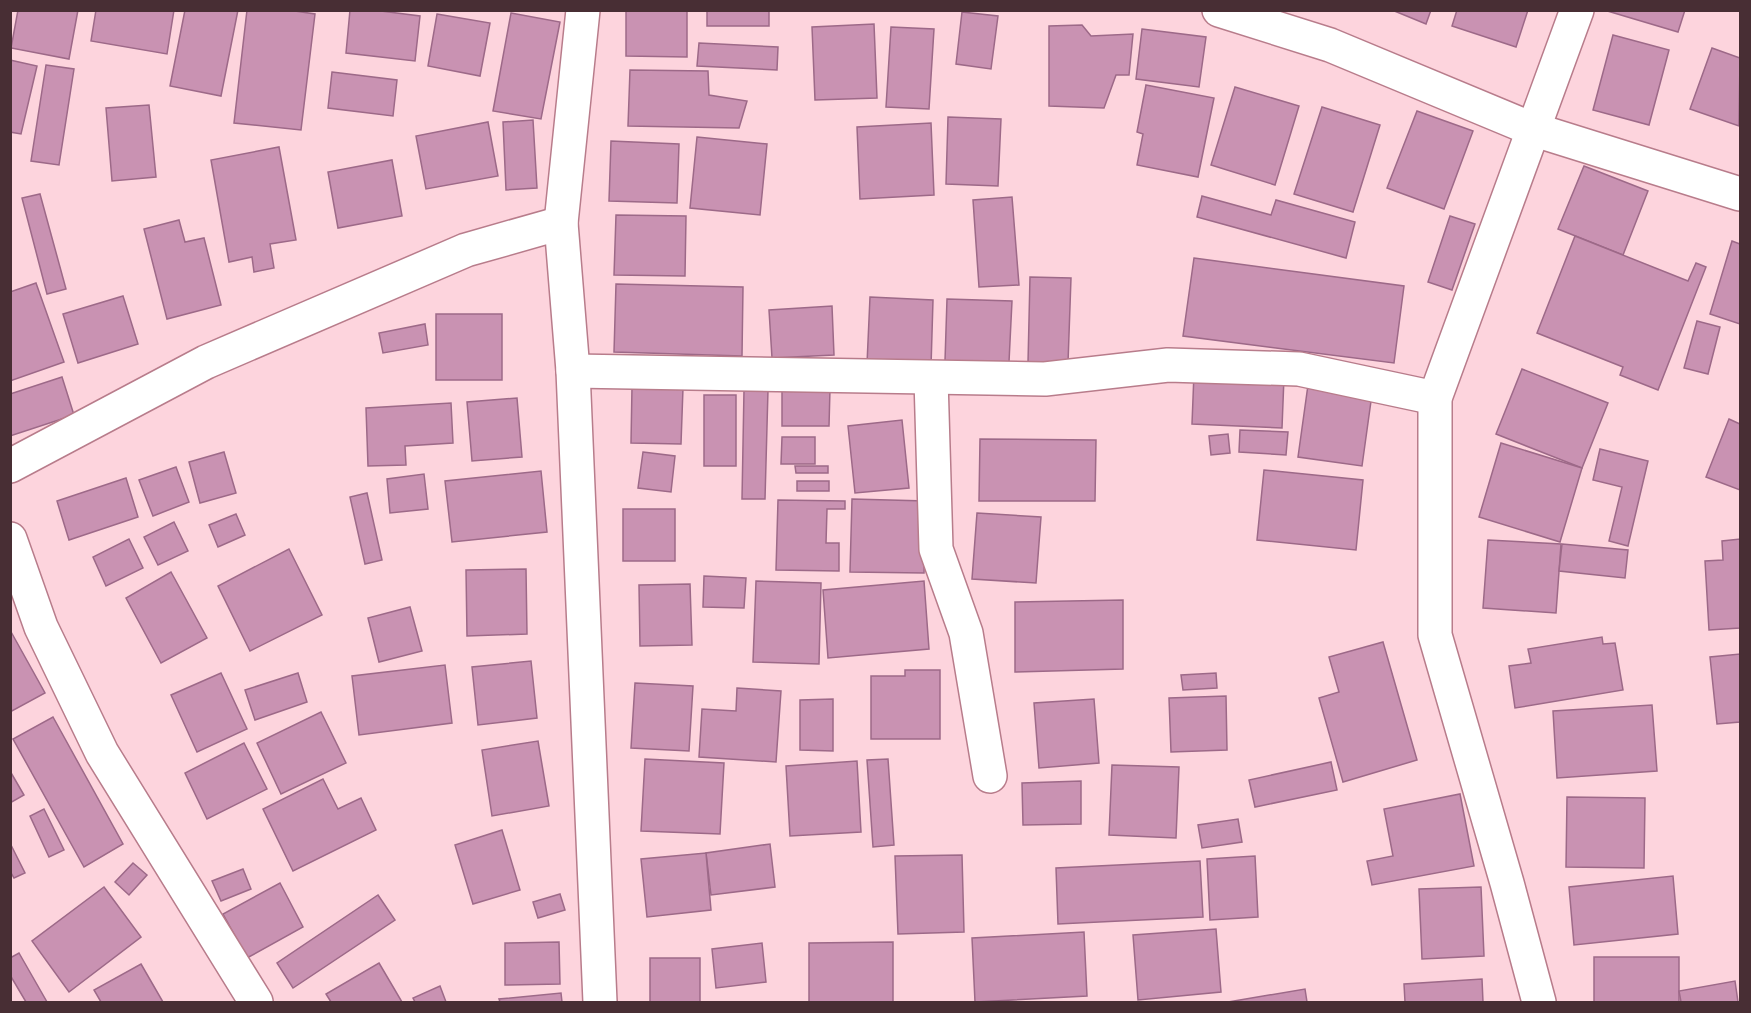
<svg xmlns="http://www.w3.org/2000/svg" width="1751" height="1013" font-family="'PT Sans Narrow',sans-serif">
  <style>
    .building { fill: #c992b2; stroke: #9d6988; stroke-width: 1.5 }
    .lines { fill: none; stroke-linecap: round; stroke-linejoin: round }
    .street-casing { stroke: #b87c8b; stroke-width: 36 }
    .street { stroke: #fff; stroke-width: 33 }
  </style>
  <rect width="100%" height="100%" fill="#fdd4dd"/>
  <g class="building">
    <polygon points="18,10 78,10 69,59 11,48"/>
    <polygon points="96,10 174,10 167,54 91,41"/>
    <polygon points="185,10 238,10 221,96 170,86"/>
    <polygon points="247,10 288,10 315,14 301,130 234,123"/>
    <polygon points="350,10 373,10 420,16 415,61 346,53"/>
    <polygon points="626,10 687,10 687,57 626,56"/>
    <rect x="707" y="10" width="62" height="16"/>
    <polygon points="1392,10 1431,10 1426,24"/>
    <polygon points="1457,10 1528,10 1516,47 1452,26"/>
    <polygon points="1604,10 1685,10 1678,32"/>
    <polygon points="962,12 998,16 991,69 956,64"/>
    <polygon points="511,13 560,22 541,119 493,111"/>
    <polygon points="437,14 490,23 480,76 428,66"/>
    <polygon points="874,24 877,98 815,100 812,27"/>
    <polygon points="1082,25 1091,36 1133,34 1129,75 1116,75 1104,108 1049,106 1049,26"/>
    <polygon points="891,27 934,29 929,109 886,107"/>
    <polygon points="1142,29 1206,37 1199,87 1136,79"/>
    <polygon points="1613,35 1669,50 1649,125 1593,110"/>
    <polygon points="699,43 778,47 777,70 697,66"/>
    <polygon points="1712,48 1740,58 1739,126 1690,109"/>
    <polygon points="10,60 37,66 21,134 10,132"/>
    <polygon points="46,65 74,69 59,165 31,161"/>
    <polygon points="630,70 708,71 709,95 747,101 739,128 628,126"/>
    <polygon points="332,72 397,80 393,116 328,108"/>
    <polygon points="1146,85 1214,98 1198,177 1137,165 1143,134 1137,132"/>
    <polygon points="1235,87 1299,106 1275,185 1211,165"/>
    <polygon points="149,105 156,177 112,181 106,108"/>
    <polygon points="1322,107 1380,125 1353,212 1294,194"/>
    <polygon points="1417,111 1473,131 1444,209 1387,188"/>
    <polygon points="948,117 1001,119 998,186 946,184"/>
    <polygon points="533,120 537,188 506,190 503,122"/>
    <polygon points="488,122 498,176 426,189 416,136"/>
    <polygon points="931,123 934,195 860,199 857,127"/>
    <polygon points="697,137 767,144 760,215 690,208"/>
    <polygon points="611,141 679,144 677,203 609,201"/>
    <polygon points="279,147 296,240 270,244 274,268 254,272 252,257 229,262 211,160"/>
    <polygon points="392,160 402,216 338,228 328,172"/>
    <polygon points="1584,166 1648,191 1623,255 1558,229"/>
    <polygon points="40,194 66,289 47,294 22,198"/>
    <polygon points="1202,196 1271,215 1276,200 1355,222 1346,258 1197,217"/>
    <polygon points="1012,197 1019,285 979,287 973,200"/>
    <polygon points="616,215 686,216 685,276 614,275"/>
    <polygon points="1450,216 1475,224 1452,290 1428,282"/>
    <polygon points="179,220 185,242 204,238 221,305 167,319 144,229"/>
    <polygon points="1575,236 1688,281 1696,263 1706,267 1658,390 1620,375 1623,367 1537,333"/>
    <polygon points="1732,241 1740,244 1740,324 1710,314"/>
    <polygon points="1194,258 1404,286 1394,363 1183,336"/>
    <polygon points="1030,277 1071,278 1068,363 1028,363"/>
    <polygon points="36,283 64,362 10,381 10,292"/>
    <polygon points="616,284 743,287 742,356 614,352"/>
    <polygon points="123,296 138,344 78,363 63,314"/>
    <polygon points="870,297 933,300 931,367 867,364"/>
    <polygon points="947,299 1012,301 1009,362 945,361"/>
    <polygon points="832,306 834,355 772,358 769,310"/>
    <rect x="436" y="314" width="66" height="66"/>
    <polygon points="1697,321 1720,327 1708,374 1684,368"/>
    <polygon points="425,324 428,345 383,353 379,333"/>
    <polygon points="1522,369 1608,403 1582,468 1496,434"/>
    <polygon points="1194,373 1284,377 1282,428 1192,424"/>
    <polygon points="62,377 74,415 10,436 10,394"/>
    <polygon points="1308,385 1372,394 1362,466 1298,457"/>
    <polygon points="632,387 683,388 681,444 631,443"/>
    <polygon points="782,389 830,389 829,426 782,426"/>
    <polygon points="744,390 768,390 765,499 742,499"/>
    <rect x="704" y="395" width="32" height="71"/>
    <polygon points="517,398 522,457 472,461 467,402"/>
    <polygon points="451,403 453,443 405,446 406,465 368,466 366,408"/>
    <polygon points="1729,419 1740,424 1740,490 1706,477"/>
    <polygon points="902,420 909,488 855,493 848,426"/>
    <polygon points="1240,430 1288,432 1286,455 1239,452"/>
    <polygon points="1228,434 1230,453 1211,455 1209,436"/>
    <polygon points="782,437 815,437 815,464 781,464"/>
    <polygon points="980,439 1096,440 1095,501 979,501"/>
    <polygon points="1501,443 1582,468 1560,542 1479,517"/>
    <polygon points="1600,449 1648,461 1628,546 1609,541 1622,487 1593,480"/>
    <polygon points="224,452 236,493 200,503 189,462"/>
    <polygon points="643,452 675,456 671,492 638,488"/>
    <polygon points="795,466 828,466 828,473 796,473"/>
    <polygon points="176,467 189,502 153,516 139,480"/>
    <polygon points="1264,470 1363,480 1356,550 1257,540"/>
    <polygon points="541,471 547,532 452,542 445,481"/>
    <polygon points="424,474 428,509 390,513 387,479"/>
    <polygon points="126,478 138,517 69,540 57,501"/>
    <rect x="797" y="481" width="32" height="10"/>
    <polygon points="367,493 382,560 365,564 350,497"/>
    <polygon points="852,499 926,501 924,573 850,572"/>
    <polygon points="778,500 845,501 845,509 827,509 826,543 839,543 839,571 776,570"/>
    <rect x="623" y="509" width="52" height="52"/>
    <polygon points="977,513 1041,517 1036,583 972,579"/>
    <polygon points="236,514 245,535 218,547 209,525"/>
    <polygon points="174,522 188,551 158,565 144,537"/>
    <polygon points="129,539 143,568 106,586 93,557"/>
    <polygon points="1740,539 1740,628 1709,630 1705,561 1723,560 1722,541"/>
    <polygon points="1488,540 1561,544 1556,613 1483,608"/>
    <polygon points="1562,544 1628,550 1625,578 1559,571"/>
    <polygon points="289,549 322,615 250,651 218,586"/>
    <polygon points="526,569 527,634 467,636 466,570"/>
    <polygon points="171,572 207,638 161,663 126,598"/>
    <polygon points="704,576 746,578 744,608 703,607"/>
    <polygon points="756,581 821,583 819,664 753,662"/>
    <polygon points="924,581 929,649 828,658 823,590"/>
    <polygon points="690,584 692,645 640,646 639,585"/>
    <polygon points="1123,600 1123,669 1015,672 1015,602"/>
    <polygon points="410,607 422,651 379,662 368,618"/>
    <polygon points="10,630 45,693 10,712"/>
    <polygon points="1602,637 1603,644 1615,643 1623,690 1515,708 1509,666 1531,663 1528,649"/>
    <polygon points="1383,642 1417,760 1343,782 1319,698 1339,692 1329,657"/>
    <polygon points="1740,654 1740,722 1717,724 1710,657"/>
    <polygon points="531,661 537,718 478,725 472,667"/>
    <polygon points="445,665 452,723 359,735 352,676"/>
    <polygon points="905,670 940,670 940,739 871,739 871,676 905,676"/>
    <polygon points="221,673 247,729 197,752 171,695"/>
    <polygon points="298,673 307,702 255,720 245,690"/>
    <polygon points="1216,673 1217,688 1183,690 1181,675"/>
    <polygon points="635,683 693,686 689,751 631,748"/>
    <polygon points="737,688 781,691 776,762 699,757 702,709 736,711"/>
    <polygon points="1226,696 1227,750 1171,752 1169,698"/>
    <polygon points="833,699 833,751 800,750 800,700"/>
    <polygon points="1094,699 1099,763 1039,768 1034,703"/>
    <polygon points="1652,705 1657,771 1557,778 1553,711"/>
    <polygon points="321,712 346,763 281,794 257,743"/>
    <polygon points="53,717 123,844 84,867 13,739"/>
    <polygon points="538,741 549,806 492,816 482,750"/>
    <polygon points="244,743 267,789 207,819 185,773"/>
    <polygon points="645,759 724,763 720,834 641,831"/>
    <polygon points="888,759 894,845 873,847 867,760"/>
    <polygon points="857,761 861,832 790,836 786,766"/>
    <polygon points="1331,762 1337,790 1255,807 1249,780"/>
    <polygon points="1112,765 1179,767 1176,838 1109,835"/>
    <polygon points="10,771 24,795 10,803"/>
    <polygon points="323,779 338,809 361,798 376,830 293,871 263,809"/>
    <polygon points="1081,781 1081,824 1023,825 1022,783"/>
    <polygon points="1460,794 1474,866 1372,885 1367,861 1393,856 1384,809"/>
    <polygon points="1567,797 1645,798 1644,868 1566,867"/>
    <polygon points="44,809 64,850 49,857 30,816"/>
    <polygon points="1238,819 1242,842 1202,848 1198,825"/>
    <polygon points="502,830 520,890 473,904 455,845"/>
    <polygon points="10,843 25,873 14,878 10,871"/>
    <polygon points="770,844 775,887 711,895 706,853"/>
    <polygon points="706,853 711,910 647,917 641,859"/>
    <polygon points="962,855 964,932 898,934 895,856"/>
    <polygon points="1255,856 1258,917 1210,920 1207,859"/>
    <polygon points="1200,861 1203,917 1058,924 1056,868"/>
    <polygon points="133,863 147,875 129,895 115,882"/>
    <polygon points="243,869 251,889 221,901 212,881"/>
    <polygon points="1673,876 1678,934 1574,945 1569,887"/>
    <polygon points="280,883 303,927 247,958 223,914"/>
    <polygon points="104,887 141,937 69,992 32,941"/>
    <polygon points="1481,887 1484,956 1422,959 1419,889"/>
    <polygon points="560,894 565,910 538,918 533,902"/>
    <polygon points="378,895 395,920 293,988 277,963"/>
    <polygon points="1216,929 1221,992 1138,1000 1133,935"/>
    <polygon points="1084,932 1087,996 975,1002 972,938"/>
    <polygon points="559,942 560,984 505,985 505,943"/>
    <polygon points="893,942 893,1002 809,1002 809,943"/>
    <polygon points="762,943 766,982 716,988 712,949"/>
    <polygon points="19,953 47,1002 26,1002 10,975 10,958"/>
    <rect x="1594" y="957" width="85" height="45"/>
    <rect x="650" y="958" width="50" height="44"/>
    <polygon points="379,963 402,1002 331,1002 326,994"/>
    <polygon points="141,964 163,1002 101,1002 94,990"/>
    <polygon points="1482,979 1483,1002 1405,1002 1404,984"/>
    <polygon points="1735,981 1738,1002 1681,1002 1679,991"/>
    <polygon points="440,986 446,1002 415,1002 413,998"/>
    <polygon points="1305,989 1307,1002 1228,1002"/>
    <polygon points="561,993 562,1002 500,1002 499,999"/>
  </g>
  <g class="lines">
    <g class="street-casing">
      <g id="street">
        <polyline points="583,10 561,223 573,371 600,1002"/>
        <polyline points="1219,10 1330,45 1532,129 1740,194"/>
        <polyline points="573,371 1045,379 1168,365 1299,369 1435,398"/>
        <polyline points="931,379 936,549 966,633 990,776"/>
        <polyline points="10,466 206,362 466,250 561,223"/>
        <polyline points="10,539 41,627 102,753 256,1002"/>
        <polyline points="1539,1002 1507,883 1435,635 1435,398 1577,10"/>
      </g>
    </g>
    <use href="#street" class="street"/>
  </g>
  <rect width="1751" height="1013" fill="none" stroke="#482e34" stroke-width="24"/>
</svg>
